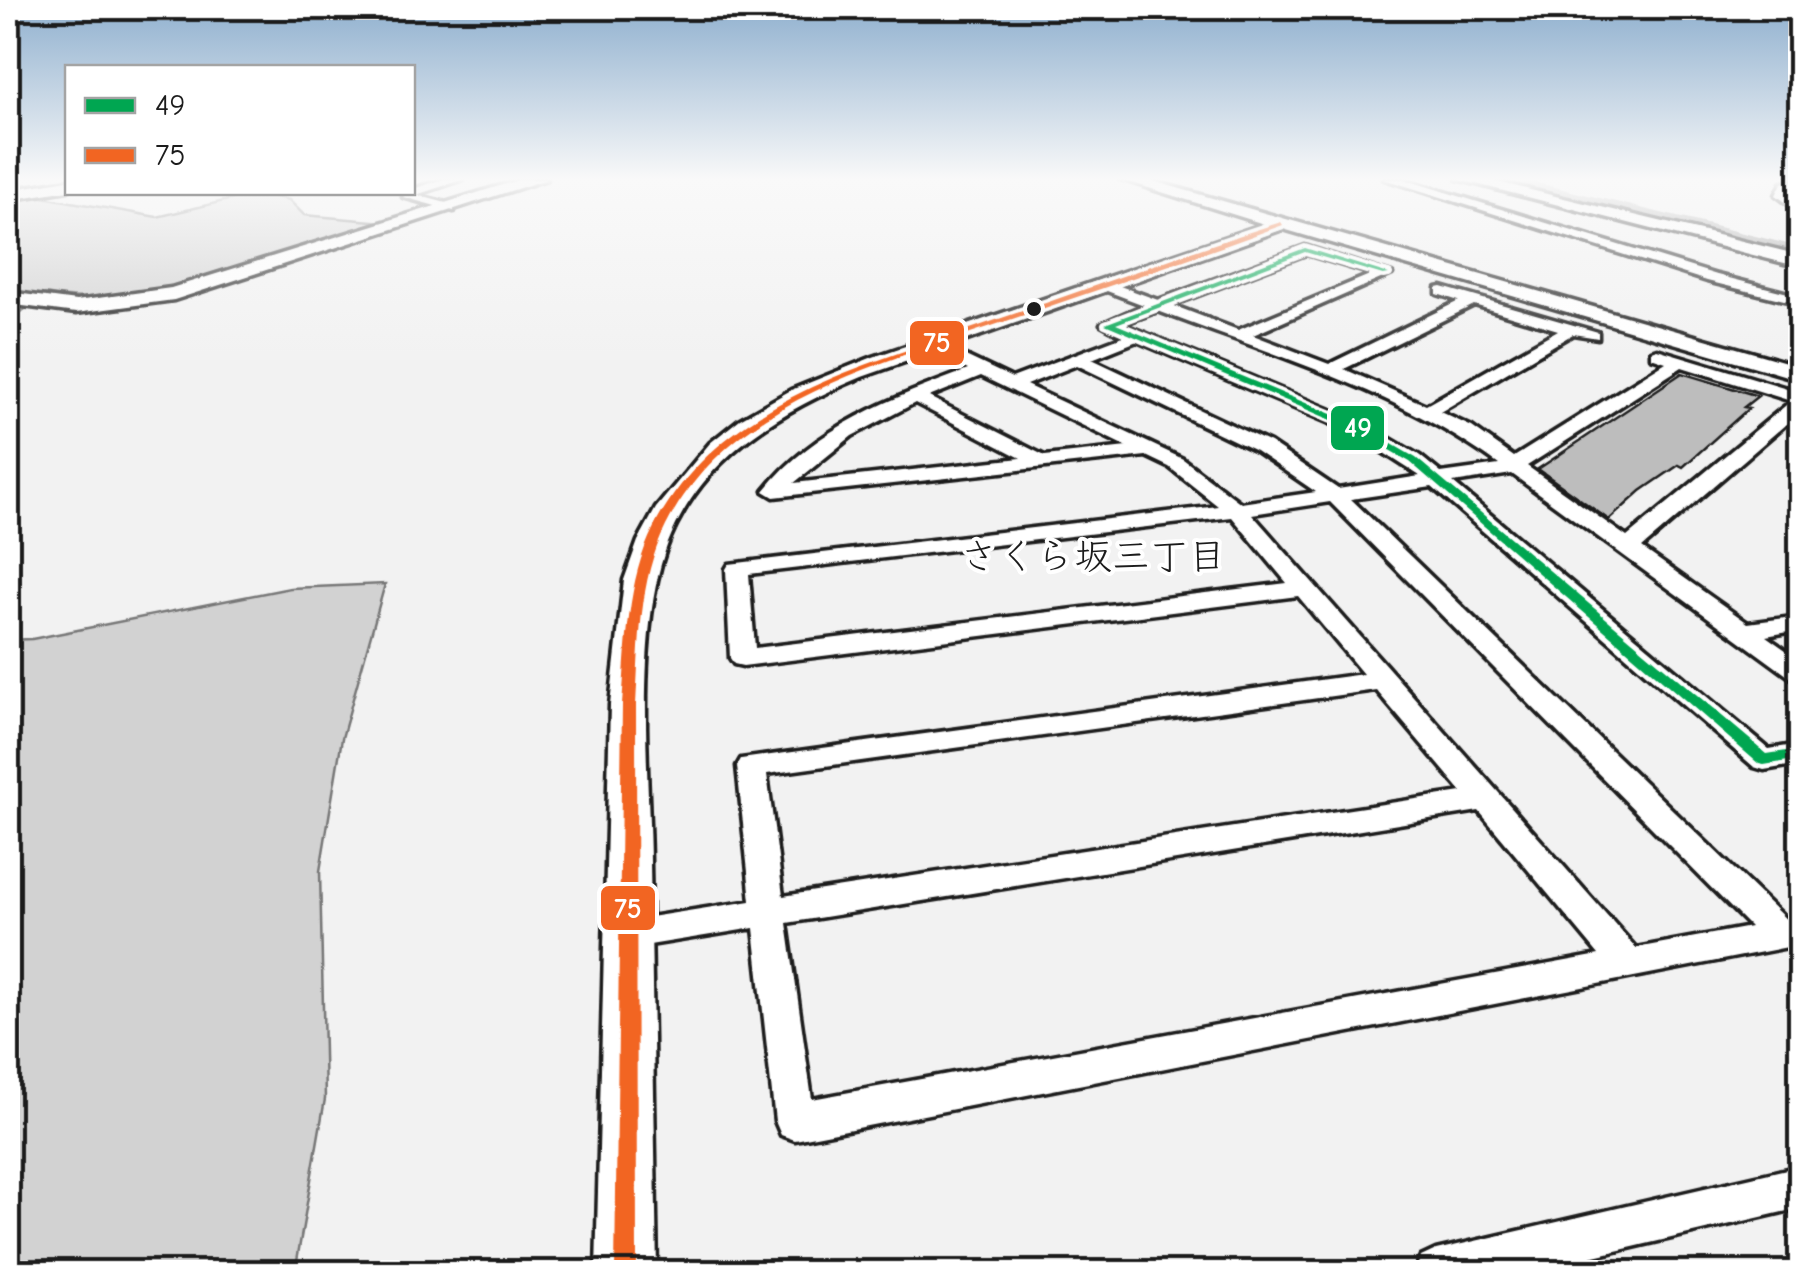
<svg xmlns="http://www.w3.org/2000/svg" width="1808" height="1280" font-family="'Comic Neue','Klee One',sans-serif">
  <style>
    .green { fill: #d2d2d2; stroke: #777; stroke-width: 2.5 }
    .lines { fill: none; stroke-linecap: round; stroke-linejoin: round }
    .river { fill: #a8a8a8; fill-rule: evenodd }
    .building { fill: #bdbdbd; stroke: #1c1c1c; stroke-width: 2.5 }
    .street-casing { stroke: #1c1c1c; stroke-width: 7 }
    .secondary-casing { stroke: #1c1c1c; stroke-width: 7 }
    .street { fill: #fff; fill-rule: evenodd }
    .secondary { fill: #fff; fill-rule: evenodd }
    .bus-1-casing { stroke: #fff; stroke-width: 8 }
    .bus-2-casing { stroke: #fff; stroke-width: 8 }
    .bus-1 { fill: #00a651; fill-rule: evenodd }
    .bus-2 { fill: #f26522; fill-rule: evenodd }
    .bus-dot { fill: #1c1c1c; stroke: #fff; stroke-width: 4 }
    .labels { text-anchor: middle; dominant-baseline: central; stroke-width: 8; stroke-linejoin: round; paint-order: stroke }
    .neighbourhood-label { font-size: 38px; fill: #1c1c1c; stroke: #fff }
    .line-badge { stroke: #fff; stroke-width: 4 }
    .badge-label { font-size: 28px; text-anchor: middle; font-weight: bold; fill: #fff }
  </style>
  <rect width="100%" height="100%" fill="#f2f2f2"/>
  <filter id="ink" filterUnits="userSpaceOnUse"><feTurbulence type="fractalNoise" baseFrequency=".01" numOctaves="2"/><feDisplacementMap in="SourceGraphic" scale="20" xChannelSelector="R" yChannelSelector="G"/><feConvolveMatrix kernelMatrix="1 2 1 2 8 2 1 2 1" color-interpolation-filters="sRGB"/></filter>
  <g filter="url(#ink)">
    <g class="green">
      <path d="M 37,196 L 157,217 L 241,197 L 271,196 L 289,200 L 304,215 L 384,222 C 289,252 145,314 45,294 L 8,322 L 8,199 Z"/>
      <polygon points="385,584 342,738 320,871 325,1099 295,1272 8,1272 8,640 32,639 290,588"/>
    </g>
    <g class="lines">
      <polygon class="river" points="1482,179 1522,179 1800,247 1800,263 1485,184"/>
    </g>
    <polygon class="building" points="1682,373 1758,396 1744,407 1749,408 1683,467 1679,465 1641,491 1609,520 1538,469"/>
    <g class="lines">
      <g class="street-casing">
        <g id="street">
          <polygon points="445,179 464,179 416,195 454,205 454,211 403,197 412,189"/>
          <polygon points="1384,179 1403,179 1717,275 1800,296 1800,304 1707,281"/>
          <path d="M 1305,246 L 1392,274 L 1253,335 L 1329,364 L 1459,301 L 1437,294 L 1437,288 L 1442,287 L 1598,332 L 1598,338 L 1573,334 L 1440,412 L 1472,427 L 1514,457 L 1666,362 L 1651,357 L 1651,351 L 1657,349 L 1800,392 L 1800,412 L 1642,548 L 1748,623 L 1800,616 L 1800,630 L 1766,636 L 1800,660 L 1800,680 L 1791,678 L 1512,474 L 1453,483 L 1769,749 L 1800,744 L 1800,764 L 1764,770 L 1754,767 L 1432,487 L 1351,499 L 1793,926 L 1798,936 L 1793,946 L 795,1140 L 781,1135 L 775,1121 L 754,928 L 631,948 L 619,944 L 614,934 L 619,924 L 631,920 L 751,901 L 737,766 L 741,759 L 1363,674 L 1298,596 L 743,666 L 734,664 L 730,658 L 726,569 L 729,564 L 1218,506 L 1169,467 L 1146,456 L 774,497 L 764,491 C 814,427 895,397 968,370 L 924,348 L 924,342 L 936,342 L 1012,378 L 1123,336 L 1101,324 L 1144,305 L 1099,288 L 1099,282 L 1109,282 L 1158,300 ZM 1306,254 L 1372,274 L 1238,330 L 1172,305 ZM 1474,305 L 1558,330 L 1426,405 L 1344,369 ZM 1158,311 C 1274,355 1398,391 1499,465 L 1441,473 L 1420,456 L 1365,424 L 1123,324 ZM 1137,341 L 1351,432 L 1420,476 L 1338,489 L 1270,443 L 1092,359 ZM 1077,365 L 1256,451 L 1316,492 L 1241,503 L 1183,459 L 1026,385 ZM 1682,367 L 1791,401 L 1627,537 L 1527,466 ZM 981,376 L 1127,447 L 1045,456 L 929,397 ZM 915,403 L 1021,458 L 794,483 L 852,436 ZM 1330,502 L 1750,927 L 1636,948 L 1252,514 ZM 1232,517 L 1287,583 L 755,648 L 749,574 ZM 1376,690 L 1462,792 L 783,896 L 767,774 ZM 1479,811 L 1599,955 L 812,1099 L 787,923 Z"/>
          <polygon points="1800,1166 1800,1208 1526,1272 1414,1272 1421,1257 1436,1250"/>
        </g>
      </g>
      <g class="secondary-casing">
        <g id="secondary">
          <polygon points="522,179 547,179 174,300 76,313 8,304 8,292 76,301 171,288"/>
          <path d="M 1120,179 L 1146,179 L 1800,366 L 1800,380 L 1283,229 L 862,377 C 787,408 714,449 676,525 C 632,611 649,765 650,862 C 652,999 655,1135 657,1272 L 596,1272 L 610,705 L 624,580 L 638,541 L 656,508 L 710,443 L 740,419 L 791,390 L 873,357 L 1264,224 Z"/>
          <polygon points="1457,179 1485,179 1800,255 1800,267"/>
          <polygon points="1800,179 1800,188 1793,194 1800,200 1800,213 1776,195 1782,183"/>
          <polygon points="68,180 68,190 8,200 8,190"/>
        </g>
      </g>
      <use href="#street" class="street"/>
      <use href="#secondary" class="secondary"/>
      <g class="bus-1-casing">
        <polygon id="bus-1" points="1305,248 1389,274 1383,275 1305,252 1116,324 1361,426 1416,458 1767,754 1800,749 1800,759 1764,765 1759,764 1410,462 1355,430 1105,324"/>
      </g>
      <g class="bus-2-casing">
        <path id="bus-2" d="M 1281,222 L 1283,225 C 1197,256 1110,286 1024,315 C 896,360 732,394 666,526 C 638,581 640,644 636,705 L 637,1272 L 615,1272 L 622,705 C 627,645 626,582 654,527 C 708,422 817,380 922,345 C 961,332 999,319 1037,306 C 1118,278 1199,248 1281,222 Z"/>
      </g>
      <use href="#bus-1" class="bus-1"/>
      <use href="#bus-2" class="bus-2"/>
    </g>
  </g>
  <linearGradient id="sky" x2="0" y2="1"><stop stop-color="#8eafce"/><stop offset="0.5" stop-color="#f9f9f9"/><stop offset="1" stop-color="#f9f9f9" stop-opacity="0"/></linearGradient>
  <rect width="1808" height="358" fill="url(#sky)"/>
  <circle class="bus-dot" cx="1034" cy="309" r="9"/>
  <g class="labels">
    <g class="neighbourhood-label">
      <text x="1093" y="557">さくら坂三丁目</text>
    </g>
  </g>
  <g class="line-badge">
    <rect x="908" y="319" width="58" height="48" rx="10" fill="#f26522"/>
    <rect x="1329" y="404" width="57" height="48" rx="10" fill="#00a651"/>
    <rect x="599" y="884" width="58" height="48" rx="10" fill="#f26522"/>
  </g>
  <g class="badge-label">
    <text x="937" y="352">75</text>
    <text x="1358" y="437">49</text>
    <text x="628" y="918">75</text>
  </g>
  <rect width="1808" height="1280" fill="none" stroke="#fff" stroke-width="40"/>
  <rect x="20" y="20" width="1768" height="1240" fill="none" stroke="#1c1c1c" stroke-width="4" filter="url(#ink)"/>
  <rect x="65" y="65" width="350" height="130" fill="#ffffff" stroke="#a4a4a4" stroke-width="2.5"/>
  <rect x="85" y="98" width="50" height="15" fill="#00a651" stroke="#a4a4a4" stroke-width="2.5"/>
  <text x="155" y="115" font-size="30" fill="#1c1c1c">49</text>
  <rect x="85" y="148" width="50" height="15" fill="#f26522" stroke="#a4a4a4" stroke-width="2.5"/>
  <text x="155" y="165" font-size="30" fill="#1c1c1c">75</text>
</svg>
